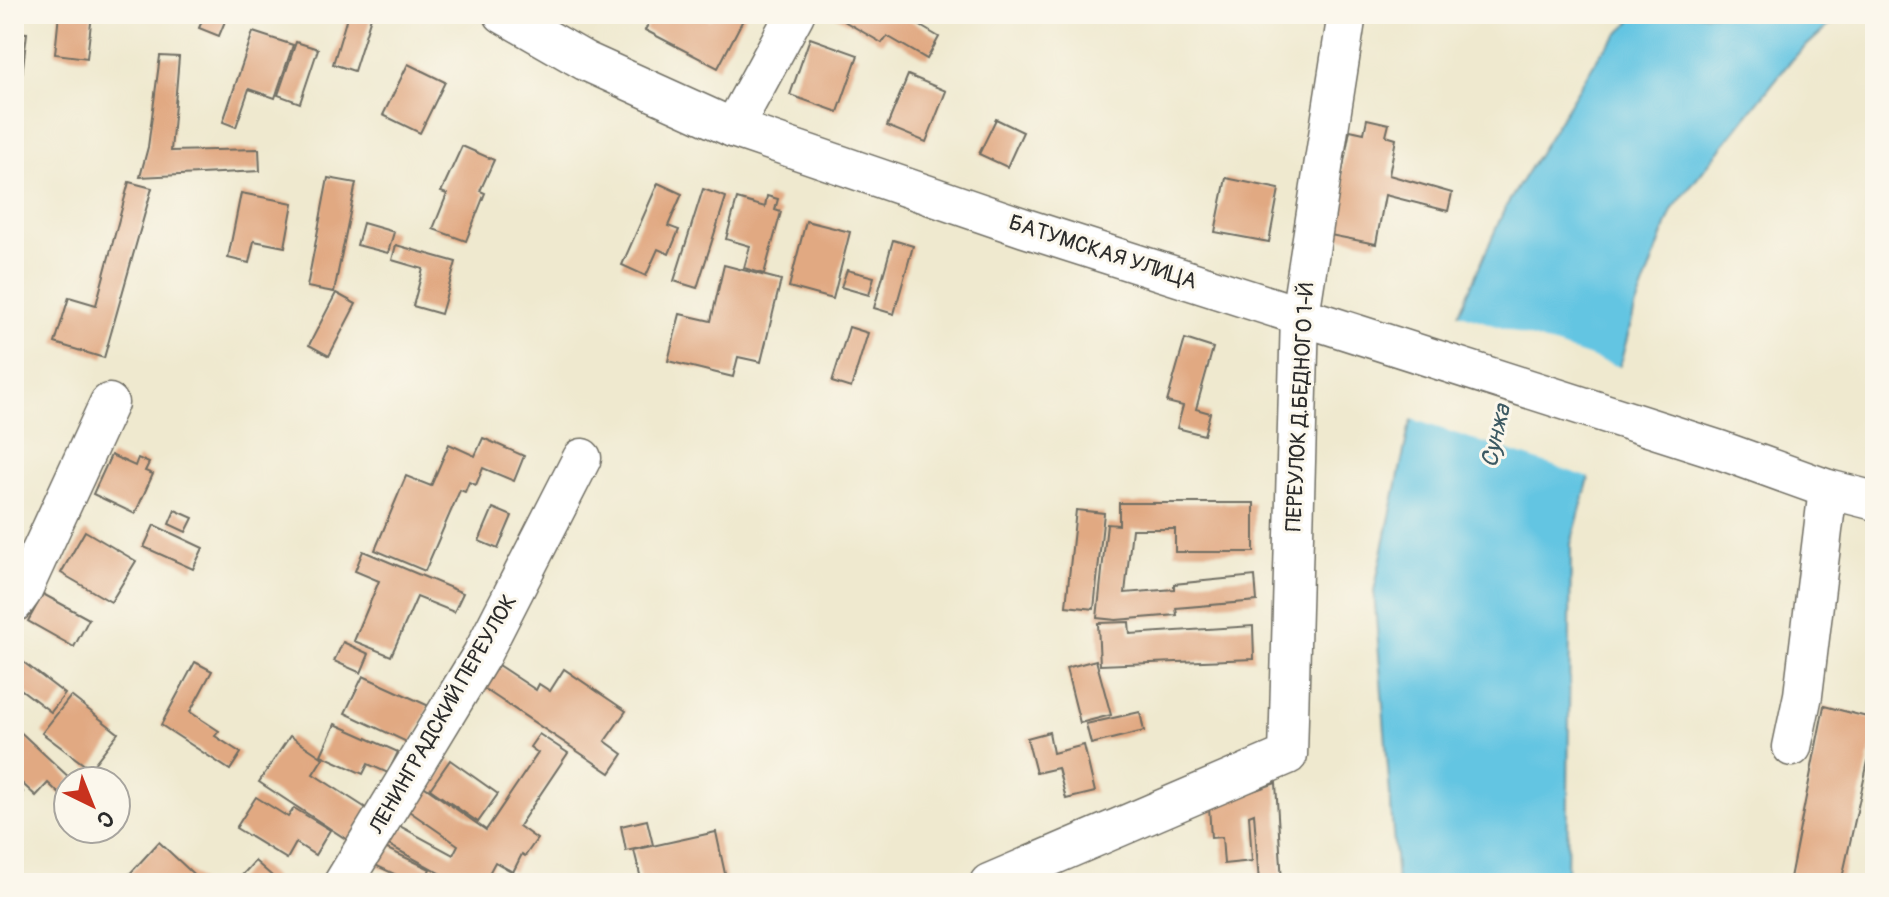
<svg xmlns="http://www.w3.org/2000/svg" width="1889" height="897" font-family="Pangolin,sans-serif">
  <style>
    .water { fill: #63c5e2; stroke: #477886; stroke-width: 2 }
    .pier { fill: #efe9cf }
    .building { fill: #e1a982 }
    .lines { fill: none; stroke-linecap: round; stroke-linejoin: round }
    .minor-casing { stroke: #706e64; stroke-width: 41 }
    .minor { stroke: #fff; stroke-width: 38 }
    .labels { text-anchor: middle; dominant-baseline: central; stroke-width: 6; stroke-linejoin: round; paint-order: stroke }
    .street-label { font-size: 22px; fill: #2b2b2b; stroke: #fbf7ec }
    .water-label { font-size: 24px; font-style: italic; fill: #3c5962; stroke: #fbf7ec }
  </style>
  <rect width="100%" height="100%" fill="#fbf7ec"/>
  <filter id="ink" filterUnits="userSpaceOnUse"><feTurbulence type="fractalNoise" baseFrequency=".0125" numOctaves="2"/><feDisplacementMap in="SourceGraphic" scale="16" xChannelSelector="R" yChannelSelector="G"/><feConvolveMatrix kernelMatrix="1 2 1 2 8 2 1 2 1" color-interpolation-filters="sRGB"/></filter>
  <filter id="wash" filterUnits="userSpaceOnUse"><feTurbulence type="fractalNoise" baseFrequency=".006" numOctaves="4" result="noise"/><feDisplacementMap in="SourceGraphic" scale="32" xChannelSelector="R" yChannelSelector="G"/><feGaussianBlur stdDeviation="1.8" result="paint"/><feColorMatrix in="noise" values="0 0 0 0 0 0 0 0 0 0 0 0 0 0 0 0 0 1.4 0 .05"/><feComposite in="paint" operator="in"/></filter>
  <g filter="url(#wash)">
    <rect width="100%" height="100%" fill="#efe9cf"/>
    <polygon class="water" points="1637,14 1842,14 1793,58 1672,210 1635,309 1571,544 1567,883 1397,883 1374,591 1409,428 1505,208 1600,54"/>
    <polygon class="pier" points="1455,312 1623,368 1593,479 1409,418"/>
    <g id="blocks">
      <g class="building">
        <polygon points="59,14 92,14 87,58 55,54"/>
        <polygon points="205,14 228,14 219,36 199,28"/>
        <polygon points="348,14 371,17 354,71 333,64"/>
        <polygon points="654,14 698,14 710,20 713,14 746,14 718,68 645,30"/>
        <polygon points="832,14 900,14 939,37 927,59 887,36 882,43"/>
        <polygon points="14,32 27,33 17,118 14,117"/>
        <polygon points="253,32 293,45 275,98 249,89 236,127 223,122"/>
        <polygon points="810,38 858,55 838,112 790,95"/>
        <polygon points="296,42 318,49 300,103 278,95"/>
        <polygon points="160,56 179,57 171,151 259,149 260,171 140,177 148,147"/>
        <polygon points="408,64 445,82 420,133 383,115"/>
        <polygon points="908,75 946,91 926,142 887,126"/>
        <polygon points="996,119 1023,132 1007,167 979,154"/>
        <polygon points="1367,119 1389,124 1386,136 1396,139 1389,175 1452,193 1448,211 1385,195 1376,244 1330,235 1350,130 1364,133"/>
        <polygon points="462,146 494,160 480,191 485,193 466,241 433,229 447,194 441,192"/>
        <polygon points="328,178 356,183 334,292 307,287"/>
        <polygon points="1226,178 1279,189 1269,242 1215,232"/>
        <polygon points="129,182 152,188 104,358 55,343 69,297 96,305"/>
        <polygon points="658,183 682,194 668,226 679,230 669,254 658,249 646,276 622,265"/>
        <polygon points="703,189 726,197 697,288 674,281"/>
        <polygon points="241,193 293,203 285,247 254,241 249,263 228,258"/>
        <polygon points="767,196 778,199 775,210 781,212 764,274 744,268 750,246 726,239 737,199 765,207"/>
        <polygon points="806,221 850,232 833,299 789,287"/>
        <polygon points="363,223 394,232 388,253 357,245"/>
        <polygon points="893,240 913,246 894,314 874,308"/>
        <polygon points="396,245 456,262 441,314 413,306 423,269 392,260"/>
        <polygon points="724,265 781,280 761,362 738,357 733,377 668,361 680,314 711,321"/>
        <polygon points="847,270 874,277 869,295 841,287"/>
        <polygon points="336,293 356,304 329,356 309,345"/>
        <polygon points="849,327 868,333 851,388 832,382"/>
        <polygon points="1185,339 1213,348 1196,409 1210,413 1204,435 1177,428 1183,406 1167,402"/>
        <polygon points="483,438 524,456 514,481 483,468 476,485 469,482 465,492 460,490 425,571 375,550 406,476 431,486 449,444 475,456"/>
        <polygon points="111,455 135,466 138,458 149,463 145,471 153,474 135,514 93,494"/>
        <polygon points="1119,503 1254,503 1254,552 1175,552 1175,529 1132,529 1125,593 1174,589 1174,584 1255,576 1257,601 1176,608 1177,615 1116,620 1097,618 1107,524 1119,525"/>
        <polygon points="493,508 512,516 498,549 479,541"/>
        <polygon points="175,510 193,518 186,532 169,524"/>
        <polygon points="1076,510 1104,513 1094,609 1066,606"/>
        <polygon points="154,525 203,548 193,569 144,547"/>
        <polygon points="85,531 136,561 111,602 61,573"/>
        <polygon points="363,551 463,593 454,612 417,597 391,656 354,641 379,581 355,571"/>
        <polygon points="43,594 89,619 74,647 28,621"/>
        <polygon points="1129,622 1130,634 1253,626 1254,659 1100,665 1098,623"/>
        <polygon points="343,642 369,654 361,673 334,661"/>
        <polygon points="14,655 65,694 51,712 14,684"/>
        <polygon points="1096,660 1111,715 1080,723 1066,668"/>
        <polygon points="195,662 212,671 190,712 219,731 215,736 241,753 230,770 161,725"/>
        <polygon points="498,665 536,690 539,684 550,691 564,669 626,711 605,741 623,754 610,773 483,688"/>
        <polygon points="363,676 429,706 411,744 345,713"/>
        <polygon points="71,696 118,733 90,769 42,733"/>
        <polygon points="1824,706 1875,719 1875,730 1841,883 1789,883"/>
        <polygon points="1140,712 1144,731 1091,744 1086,724"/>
        <polygon points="335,724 398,752 388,773 368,764 363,774 321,755"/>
        <polygon points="14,726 73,781 68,781 68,802 48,783 36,796 14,776 14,764 19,759 14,754"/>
        <polygon points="1049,732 1053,753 1084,745 1095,792 1066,799 1058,768 1036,773 1027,738"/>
        <polygon points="539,734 568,753 519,826 537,839 525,856 522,854 513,872 495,862 484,883 458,883 387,844 398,825 453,855 458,845 406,809 422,785 486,830 538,753 530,747"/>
        <polygon points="290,736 323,758 313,774 369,810 349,841 259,782"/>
        <polygon points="450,760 498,794 478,822 430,789"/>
        <polygon points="1276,783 1282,883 1259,883 1254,813 1249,815 1252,861 1224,864 1222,837 1211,838 1209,806"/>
        <polygon points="14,784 23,792 14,802"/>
        <polygon points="256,797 288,817 294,808 330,830 315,855 296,843 287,859 236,828"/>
        <polygon points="647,820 653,845 626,851 621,826"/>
        <polygon points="716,832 727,883 642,883 634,850"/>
        <polygon points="159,842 203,883 130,883 125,879"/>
        <polygon points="383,847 430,869 424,883 403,883 405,879 375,865"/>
        <polygon points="255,861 280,883 235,883"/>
      </g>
    </g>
  </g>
  <g filter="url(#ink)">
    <use href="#blocks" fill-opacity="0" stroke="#706e64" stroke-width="2"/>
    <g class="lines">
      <g class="minor-casing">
        <g id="minor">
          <polyline points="503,14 585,61 733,128 1025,228 1720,450 1828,489 1875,501"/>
          <polyline points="733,128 795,14"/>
          <polyline points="14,603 22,592 109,403"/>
          <polyline points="1792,747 1803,695 1828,489"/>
          <polyline points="343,883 482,654 582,458"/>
          <polyline points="989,883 1288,755 1300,315 1347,14"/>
        </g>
      </g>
      <use href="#minor" class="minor"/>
    </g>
  </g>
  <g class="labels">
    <g class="street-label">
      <text transform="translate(1103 252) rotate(18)">БАТУМСКАЯ УЛИЦА</text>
      <text transform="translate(1300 407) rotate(-87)">ПЕРЕУЛОК Д.БЕДНОГО 1-Й</text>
      <text transform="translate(443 714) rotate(-60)">ЛЕНИНГРАДСКИЙ ПЕРЕУЛОК</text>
    </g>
    <g class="water-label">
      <text transform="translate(1496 436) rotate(-77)">Сунжа</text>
    </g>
  </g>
  <rect width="1889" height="897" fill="none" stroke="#fbf7ec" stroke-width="48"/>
  <g transform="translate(92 805) rotate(137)"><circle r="38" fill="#fbf7ec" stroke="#a8a59f" stroke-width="2"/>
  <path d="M0-6L14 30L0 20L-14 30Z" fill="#c8321e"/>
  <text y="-12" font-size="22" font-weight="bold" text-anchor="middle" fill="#2b2b2b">С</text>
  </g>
</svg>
